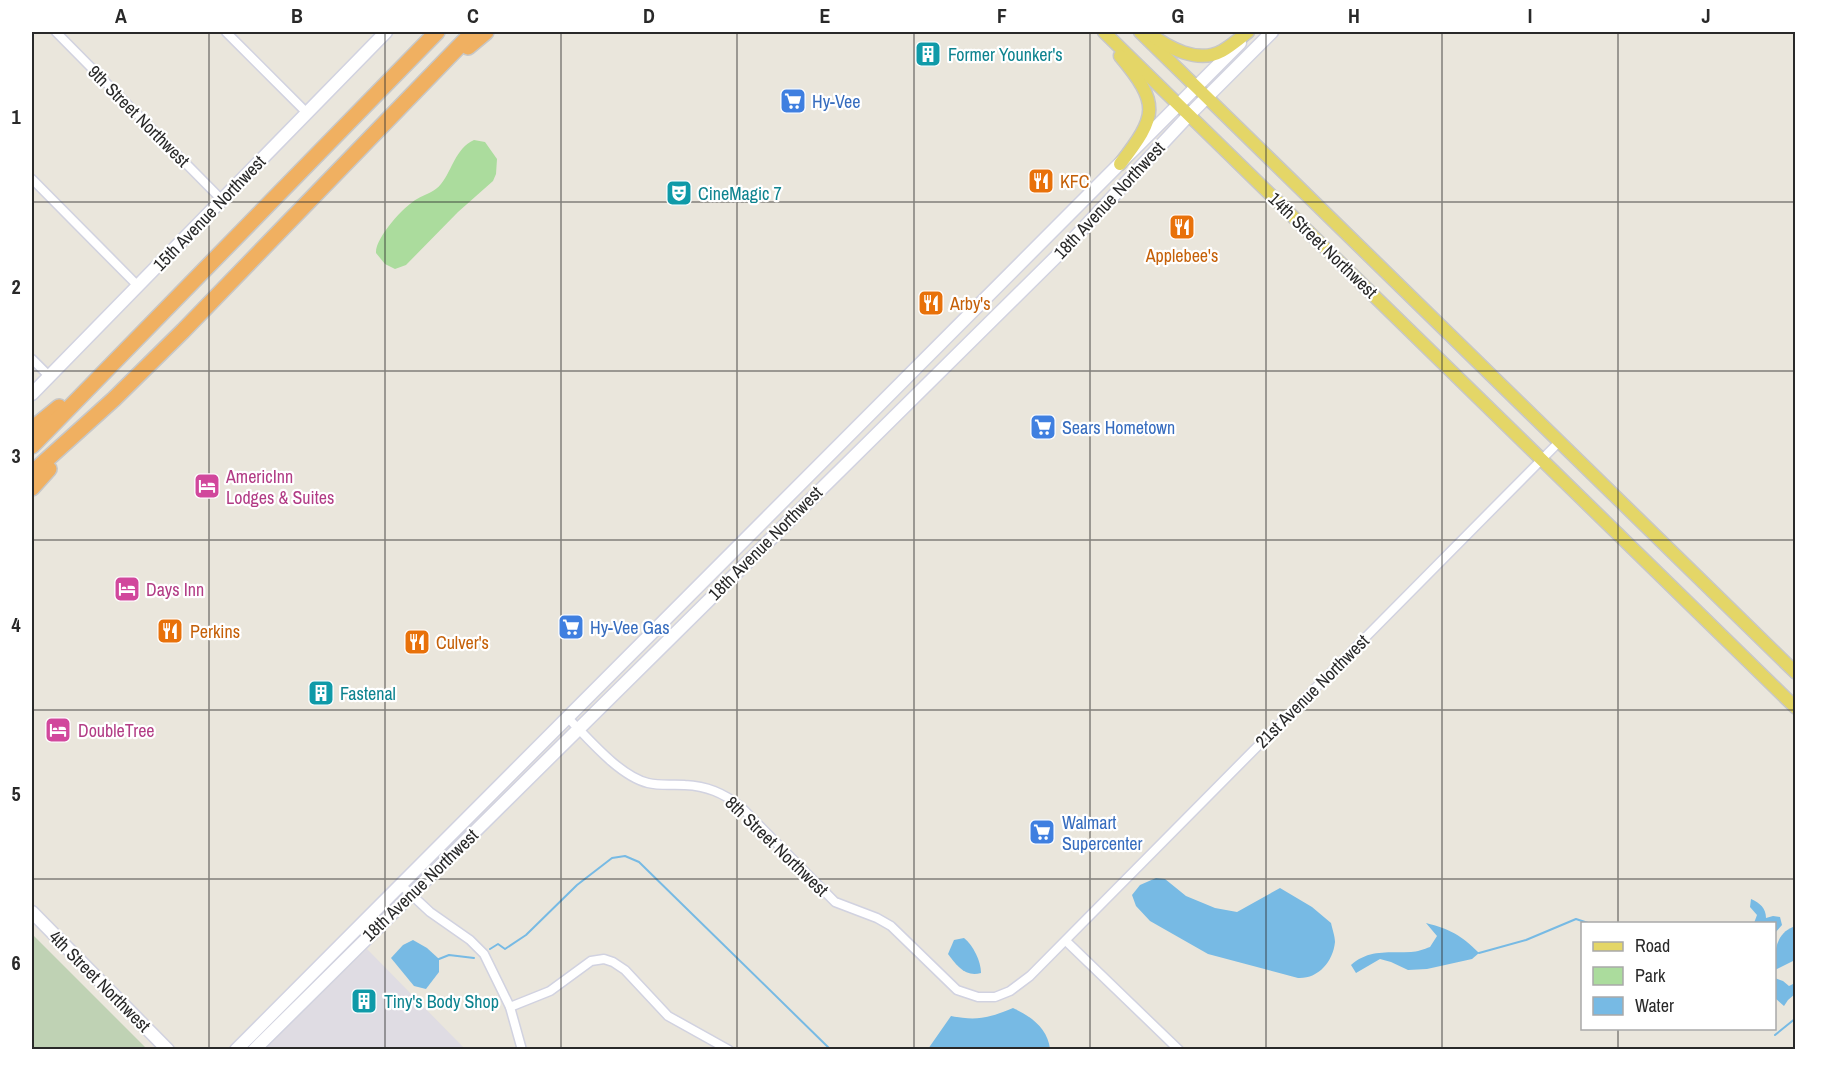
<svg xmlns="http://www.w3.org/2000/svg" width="1827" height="1081" font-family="'Archivo Narrow',sans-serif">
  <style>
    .industrial { fill: #dfdce3 }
    .green { fill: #abdc9d }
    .cemetery { fill: #bfd2b4 }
    .water { fill: #77bae4 }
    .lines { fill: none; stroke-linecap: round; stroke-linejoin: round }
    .stream { stroke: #77bae4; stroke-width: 2 }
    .street-casing { stroke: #d1d2e0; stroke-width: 11 }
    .secondary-casing { stroke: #d1d2e0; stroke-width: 15 }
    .primary-casing { stroke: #c7c7c7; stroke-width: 15 }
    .highway-casing { stroke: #c7c7c7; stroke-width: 18 }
    .street { stroke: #fff; stroke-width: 8 }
    .secondary { stroke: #fff; stroke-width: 12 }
    .primary { stroke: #e4d667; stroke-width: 12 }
    .highway { stroke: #f0b061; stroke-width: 15 }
    .grid { fill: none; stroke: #292929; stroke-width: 1.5; stroke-opacity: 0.55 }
    .labels { text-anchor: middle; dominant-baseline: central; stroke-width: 4.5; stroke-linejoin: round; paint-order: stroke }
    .culture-label { font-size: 18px; fill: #0d838f; stroke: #fff; text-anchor: start }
    .shop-label { font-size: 18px; fill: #366cbe; stroke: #fff; text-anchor: start }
    .street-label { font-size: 18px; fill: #292929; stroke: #fff }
    .food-label { font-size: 18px; fill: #c56008; stroke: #fff; text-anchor: start }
    .hotel-label { font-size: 18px; fill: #b23c85; stroke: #fff; text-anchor: start }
    .neatline { fill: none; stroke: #292929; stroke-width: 2 }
    .grid-label { font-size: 20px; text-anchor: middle; font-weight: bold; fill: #292929 }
  </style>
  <rect width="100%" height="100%" fill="#eae6dc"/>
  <polygon class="industrial" points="367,949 465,1049 265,1049"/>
  <path class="green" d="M 474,140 L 485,142 L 497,159 L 496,174 L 493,181 L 458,212 L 406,265 L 395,269 L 385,264 L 376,253 C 375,238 404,206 417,199 C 425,194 435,192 441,184 C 453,169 455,149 474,140 Z"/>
  <polygon class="cemetery" points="32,934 147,1049 32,1049"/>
  <g class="water">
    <path d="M 1156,878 L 1165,879 L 1186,896 L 1215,908 L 1237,912 L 1280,888 L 1312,907 L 1331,923 C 1332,928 1335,936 1335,942 C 1333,962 1318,979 1298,978 L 1208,954 L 1150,921 L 1136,906 L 1132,895 L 1140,885 Z"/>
    <path d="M 1751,899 C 1760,903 1766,908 1766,918 L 1773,916 L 1780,917 L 1782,925 L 1775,933 L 1774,924 L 1754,923 L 1757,915 L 1750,907 Z"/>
    <path d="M 1426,923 C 1450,929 1461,935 1479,953 L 1472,959 L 1427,969 L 1408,970 L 1391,962 L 1380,959 L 1356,973 L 1351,965 C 1369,949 1388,953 1411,952 C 1417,952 1424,949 1430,947 L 1437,936 Z"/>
    <path d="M 1793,927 L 1795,929 L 1795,960 L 1775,970 C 1774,954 1775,934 1793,927 Z"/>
    <path d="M 964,938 C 973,945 981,961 981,973 C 966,978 956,965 948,954 L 954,940 Z"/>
    <polygon points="413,940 427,948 439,959 439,972 426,989 414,986 391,958 403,945"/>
    <polygon points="1775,978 1783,981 1789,986 1795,983 1795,994 1788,1000 1784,1006 1775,998"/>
    <path d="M 1013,1008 C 1031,1016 1048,1029 1050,1049 L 928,1049 L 951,1016 C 977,1021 989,1018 1013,1008 Z"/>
  </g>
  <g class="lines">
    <g class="stream">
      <polyline points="490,949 498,944 505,949 526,935 577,885 612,858 625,856 639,862 831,1050"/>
      <polyline points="1479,953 1526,940 1576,919 1591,924"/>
      <polyline points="439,959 449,955 474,958"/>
      <polyline points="1775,1035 1796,1018"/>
    </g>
    <g class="street-casing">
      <g id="street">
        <polyline points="56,32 222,200"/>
        <polyline points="226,32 307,113"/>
        <polyline points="32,179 138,286"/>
        <polyline points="32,359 49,376"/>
        <path d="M 567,717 C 587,737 619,776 648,783 C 661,786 673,784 685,785 C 707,786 723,793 740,806 L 835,902 L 877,918 L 891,926 L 957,990 L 978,997 L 995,997 L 1010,991 L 1030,976 L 1560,441"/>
        <polyline points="400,884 430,912 470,940 484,954 510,1007 522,1050"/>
        <polyline points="1066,941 1179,1050"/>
        <polyline points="510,1007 550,991 591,961 604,959 613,962 625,970 668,1016 729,1050"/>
      </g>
    </g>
    <g class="secondary-casing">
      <g id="secondary">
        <polyline points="32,394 386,32"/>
        <polyline points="32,912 168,1050"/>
        <polyline points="236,1050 1240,43"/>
        <polyline points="254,1050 1062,251 1189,115 1272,32"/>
      </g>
    </g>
    <g class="primary-casing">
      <g id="primary">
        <polyline points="1104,32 1796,708"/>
        <polyline points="1140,32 1796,673"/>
        <path d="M 1149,33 C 1168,48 1198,64 1222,51 C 1231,46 1240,38 1248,32"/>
        <path d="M 1120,56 C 1160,104 1158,115 1120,164"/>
      </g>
    </g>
    <g class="highway-casing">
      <g id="highway">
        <polyline points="468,47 486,32"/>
        <polyline points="32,429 59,407"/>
        <polyline points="32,446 437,32"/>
        <polyline points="32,473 114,399 183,331 473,32"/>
        <polyline points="32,488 49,469"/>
      </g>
    </g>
    <use href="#street" class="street"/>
    <use href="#secondary" class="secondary"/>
    <use href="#primary" class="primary"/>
    <use href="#highway" class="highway"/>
  </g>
  <path class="grid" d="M 209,32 L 209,1050M 385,32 L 385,1050M 561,32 L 561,1050M 737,32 L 737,1050M 914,32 L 914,1050M 1090,32 L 1090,1050M 1266,32 L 1266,1050M 1442,32 L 1442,1050M 1618,32 L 1618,924M 32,202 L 1796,202M 32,371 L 1796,371M 32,540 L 1796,540M 32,710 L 1796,710M 32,879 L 1796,879M 1618,1028 L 1618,1050"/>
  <defs>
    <g id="building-square" transform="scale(1.35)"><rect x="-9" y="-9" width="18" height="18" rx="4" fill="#0f9aa8" stroke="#fff"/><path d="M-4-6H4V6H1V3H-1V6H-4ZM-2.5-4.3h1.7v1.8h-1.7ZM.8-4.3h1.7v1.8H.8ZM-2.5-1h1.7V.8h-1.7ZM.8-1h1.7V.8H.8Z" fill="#fff"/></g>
    <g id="supermarket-square" transform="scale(1.35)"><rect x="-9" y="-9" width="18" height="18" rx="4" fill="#3f7fe0" stroke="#fff"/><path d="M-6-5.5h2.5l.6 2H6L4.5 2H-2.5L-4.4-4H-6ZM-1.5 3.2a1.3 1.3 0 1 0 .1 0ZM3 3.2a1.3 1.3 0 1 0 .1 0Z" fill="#fff"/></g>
    <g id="restaurant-square" transform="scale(1.35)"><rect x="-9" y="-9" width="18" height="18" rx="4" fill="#e8710a" stroke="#fff"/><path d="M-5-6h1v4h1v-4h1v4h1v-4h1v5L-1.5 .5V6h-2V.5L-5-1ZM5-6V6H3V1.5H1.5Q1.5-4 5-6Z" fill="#fff"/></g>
    <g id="theatre-square" transform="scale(1.35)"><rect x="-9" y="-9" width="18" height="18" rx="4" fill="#0f9aa8" stroke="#fff"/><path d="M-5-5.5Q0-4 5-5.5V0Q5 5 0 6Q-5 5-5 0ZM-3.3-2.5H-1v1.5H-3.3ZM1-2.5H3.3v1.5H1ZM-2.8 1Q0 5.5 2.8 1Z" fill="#fff"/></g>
    <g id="hotel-square" transform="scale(1.35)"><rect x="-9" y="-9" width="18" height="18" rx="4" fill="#d1479c" stroke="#fff"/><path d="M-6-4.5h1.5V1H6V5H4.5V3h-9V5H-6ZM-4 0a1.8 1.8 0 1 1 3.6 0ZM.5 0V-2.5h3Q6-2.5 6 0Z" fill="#fff"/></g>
  </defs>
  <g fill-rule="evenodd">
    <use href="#building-square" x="928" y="54"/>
    <use href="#supermarket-square" x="793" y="101"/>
    <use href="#restaurant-square" x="1041" y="181"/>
    <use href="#theatre-square" x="679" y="193"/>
    <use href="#restaurant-square" x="1182" y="227"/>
    <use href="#restaurant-square" x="931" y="303"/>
    <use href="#supermarket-square" x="1043" y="427"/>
    <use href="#hotel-square" x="207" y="486"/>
    <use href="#hotel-square" x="127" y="589"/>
    <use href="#supermarket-square" x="571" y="627"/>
    <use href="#restaurant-square" x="170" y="631"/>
    <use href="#restaurant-square" x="417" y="642"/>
    <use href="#building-square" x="321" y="693"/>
    <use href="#hotel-square" x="58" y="730"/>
    <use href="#supermarket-square" x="1042" y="832"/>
    <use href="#building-square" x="364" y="1001"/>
  </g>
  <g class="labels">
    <g class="culture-label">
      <text x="948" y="54">Former Younker's</text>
      <text x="698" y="193">CineMagic 7</text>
      <text x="340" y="693">Fastenal</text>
      <text x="384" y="1001">Tiny's Body Shop</text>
    </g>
    <g class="shop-label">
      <text x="812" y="101">Hy-Vee</text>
      <text x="1062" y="427">Sears Hometown</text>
      <text x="590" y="627">Hy-Vee Gas</text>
      <text x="1062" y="822">Walmart<tspan x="1062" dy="21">Supercenter</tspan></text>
    </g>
    <g class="street-label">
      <text transform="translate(139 116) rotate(45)">9th Street Northwest</text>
      <text transform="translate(1109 200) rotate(-47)">18th Avenue Northwest</text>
      <text transform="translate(209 213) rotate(-46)">15th Avenue Northwest</text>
      <text transform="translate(1323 245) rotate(44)">14th Street Northwest</text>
      <text transform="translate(765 543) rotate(-45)">18th Avenue Northwest</text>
      <text transform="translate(1312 691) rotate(-45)">21st Avenue Northwest</text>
      <text transform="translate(777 846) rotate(44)">8th Street Northwest</text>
      <text transform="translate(420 885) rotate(-44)">18th Avenue Northwest</text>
      <text transform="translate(100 981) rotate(45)">4th Street Northwest</text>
    </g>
    <g class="food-label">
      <text x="1060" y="181">KFC</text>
      <text x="1182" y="255" text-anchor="middle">Applebee's</text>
      <text x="950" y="303">Arby's</text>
      <text x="190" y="631">Perkins</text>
      <text x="436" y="642">Culver's</text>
    </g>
    <g class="hotel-label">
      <text x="226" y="476">AmericInn<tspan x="226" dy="21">Lodges &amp; Suites</tspan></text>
      <text x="146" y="589">Days Inn</text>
      <text x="78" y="730">DoubleTree</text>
    </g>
  </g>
  <rect width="1827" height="1081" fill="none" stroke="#ffffff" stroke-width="66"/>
  <rect x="1581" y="922" width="195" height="108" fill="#ffffff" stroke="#a9a9a9" stroke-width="1.5"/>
  <rect x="1593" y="942" width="30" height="9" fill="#e4d667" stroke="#a9a9a9" stroke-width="1.5"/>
  <text x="1635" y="952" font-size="18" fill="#292929">Road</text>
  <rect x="1593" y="967" width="30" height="18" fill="#abdc9d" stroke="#a9a9a9" stroke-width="1.5"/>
  <text x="1635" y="982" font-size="18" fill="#292929">Park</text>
  <rect x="1593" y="997" width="30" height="18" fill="#77bae4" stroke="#a9a9a9" stroke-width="1.5"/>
  <text x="1635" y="1012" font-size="18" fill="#292929">Water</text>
  <rect x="33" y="33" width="1761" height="1015" class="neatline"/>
  <g class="grid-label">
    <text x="121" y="23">A</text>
    <text x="297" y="23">B</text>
    <text x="473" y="23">C</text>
    <text x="649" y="23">D</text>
    <text x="825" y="23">E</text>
    <text x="1002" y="23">F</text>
    <text x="1178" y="23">G</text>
    <text x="1354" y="23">H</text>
    <text x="1530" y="23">I</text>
    <text x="1706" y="23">J</text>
    <text x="16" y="124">1</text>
    <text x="16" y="294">2</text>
    <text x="16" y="463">3</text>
    <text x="16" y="632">4</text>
    <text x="16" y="801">5</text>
    <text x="16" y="970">6</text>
  </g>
</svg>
